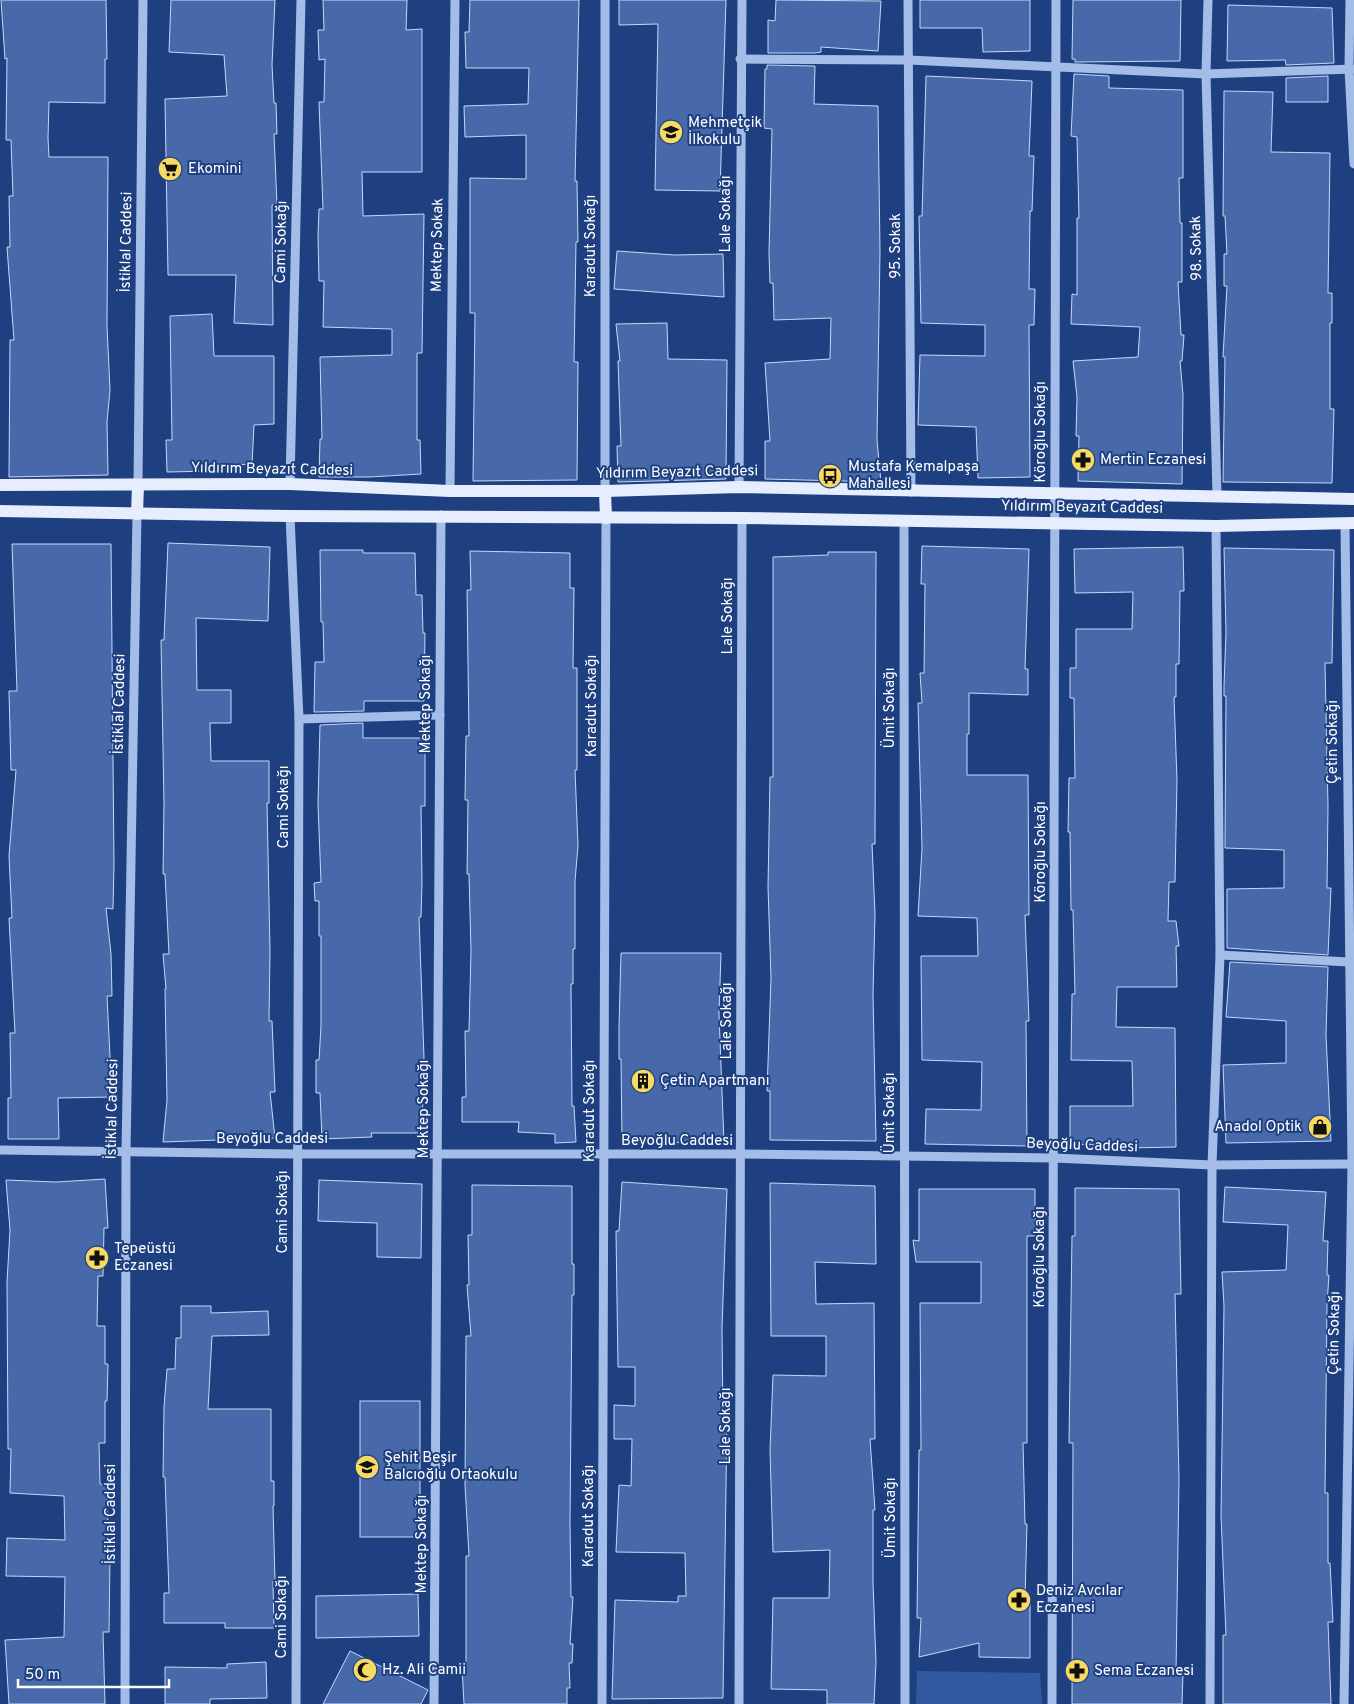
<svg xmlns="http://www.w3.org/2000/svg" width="1354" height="1704" font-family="Overpass,sans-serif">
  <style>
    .green { fill: #32589f }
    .building { fill: #4769aa; stroke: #c7d8f6 }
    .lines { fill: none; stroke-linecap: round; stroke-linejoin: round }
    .minor { stroke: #a3bce8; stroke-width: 9 }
    .major { stroke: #e6edfe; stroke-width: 12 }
    .labels { text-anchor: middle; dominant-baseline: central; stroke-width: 4; stroke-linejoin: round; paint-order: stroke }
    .poi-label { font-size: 15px; fill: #fff; stroke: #1f4080; text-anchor: start }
    .street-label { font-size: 15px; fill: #fff; stroke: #1f4080 }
  </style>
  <rect width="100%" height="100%" fill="#1f4080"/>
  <polygon class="green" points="917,1671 1040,1673 1042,1704 916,1704"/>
  <g class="building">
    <polygon points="1,0 106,0 107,59 105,59 105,103 49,102 48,138 49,157 108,157 107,326 110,390 107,422 108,475 9,477 10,340 14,340 7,247 10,247 9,196 13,196 11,140 6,140 7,58 5,59"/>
    <polygon points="171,0 275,0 272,65 274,103 276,103 277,134 274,134 277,205 272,205 273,325 234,323 236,275 168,275 165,99 227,96 224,55 169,52"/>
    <polygon points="323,0 407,0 406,30 422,29 422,172 362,172 363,216 424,214 422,353 417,353 417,440 420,440 421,474 369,477 319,477 320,439 322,439 320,357 392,355 392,329 323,327 324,281 319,281 318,235 319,209 323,209 319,102 324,102 325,59 319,60 318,30 324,30"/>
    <polygon points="470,0 579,0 575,181 577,181 578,242 576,242 574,362 578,362 577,480 473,481 475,313 470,313 470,178 526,179 526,135 465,137 464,106 528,104 529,68 466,68 465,32 469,32"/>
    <polygon points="619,0 726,0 720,191 655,190 658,24 619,25"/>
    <polygon points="776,0 881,1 878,51 821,47 821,52 815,53 768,53 768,20 775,21"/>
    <polygon points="920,0 1030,0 1030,51 983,52 982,28 920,28"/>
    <polygon points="1073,0 1181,0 1180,61 1075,62 1075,59 1072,59"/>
    <polygon points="1228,5 1332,8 1334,63 1286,65 1285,60 1227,61"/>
    <polygon points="767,65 815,66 814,104 878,106 880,252 877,440 881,482 765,479 765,441 770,441 765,363 830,359 831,318 774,320 773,283 770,283 769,253 772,129 764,128 765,69 767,69"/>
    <polygon points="1074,74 1109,76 1109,88 1183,90 1183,178 1179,178 1180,223 1182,223 1182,282 1178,282 1181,335 1184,335 1182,361 1180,361 1183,395 1182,484 1078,481 1079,436 1076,436 1077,397 1073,361 1138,357 1140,327 1071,324 1072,294 1077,295 1077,218 1079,218 1077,137 1071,136"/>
    <polygon points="926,76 1032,81 1029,156 1034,156 1032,211 1030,211 1029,289 1035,289 1034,325 1029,325 1030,477 978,478 976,427 918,425 920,355 985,356 985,325 921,323 919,216 922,216"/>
    <polygon points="1328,76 1328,102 1286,102 1286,78"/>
    <polygon points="1224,91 1273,92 1271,152 1330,153 1328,293 1332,293 1332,323 1330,323 1330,409 1334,409 1332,483 1223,482 1225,357 1223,357 1227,286 1224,286 1224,254 1227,254 1225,216 1223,216"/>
    <polygon points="617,251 675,255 723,254 724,297 614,289"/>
    <polygon points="212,314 214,356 274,356 274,424 254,425 252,465 213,463 214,471 167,472 166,440 172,440 170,316"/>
    <polygon points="667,323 668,359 727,360 726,479 618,482 617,446 621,446 618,361 620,361 616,324"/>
    <polygon points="168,543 270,547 268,621 196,618 197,690 231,690 231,723 210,723 211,761 269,761 269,803 267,803 270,951 269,1021 272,1021 275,1092 270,1092 275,1138 163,1142 167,1100 165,989 166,989 163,954 169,954 165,874 163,874 164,803 161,640 164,640"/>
    <polygon points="12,544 111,544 114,865 113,909 106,908 111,954 112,996 107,996 112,1097 58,1098 59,1139 8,1139 8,1098 11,1098 10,1033 15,1033 9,918 12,918 9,856 16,770 11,770 9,691 17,691"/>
    <polygon points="922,546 1029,549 1025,669 1028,669 1028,695 969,693 969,734 967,734 967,775 1028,775 1029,915 1025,915 1029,1021 1026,1021 1027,1146 925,1144 926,1109 981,1110 982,1062 922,1060 921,956 978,956 977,918 918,916 922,848 918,703 922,703 920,673 924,673 925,584 921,584"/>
    <polygon points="1183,547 1184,591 1180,591 1179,664 1176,664 1176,697 1174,697 1177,780 1175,882 1169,882 1168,921 1176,921 1179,946 1176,946 1177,987 1117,987 1116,1027 1175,1028 1176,1147 1128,1148 1128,1146 1070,1144 1070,1106 1133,1106 1132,1061 1071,1060 1072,994 1075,994 1073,910 1071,910 1070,832 1068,832 1069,778 1075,778 1074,698 1070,698 1070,668 1076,668 1076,629 1132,629 1133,592 1075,593 1074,549"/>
    <polygon points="1224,548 1334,550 1332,663 1325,663 1328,806 1327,888 1331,888 1328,955 1227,948 1227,889 1284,888 1284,850 1225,848 1226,696 1224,696 1224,686 1226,632"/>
    <polygon points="320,550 363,550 363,553 415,553 416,595 422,595 423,633 425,633 424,701 364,701 364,711 314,712 315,662 324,662 323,622 321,622"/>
    <polygon points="470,551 570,553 570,588 574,588 573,668 577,668 577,770 575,770 578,846 575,881 575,949 573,949 573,984 571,984 572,1106 574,1106 576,1142 555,1143 555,1134 518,1132 519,1122 462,1122 462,1097 466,1097 465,1031 469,1031 471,951 469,874 467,874 468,800 465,800 466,736 469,736 467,590 471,590"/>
    <polygon points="828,552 876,552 875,844 872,844 875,914 873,994 876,1141 770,1140 770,1091 767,1091 771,978 768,887 770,777 773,777 773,557 828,555"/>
    <polygon points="363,723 363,738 425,738 425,806 421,806 422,882 421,917 419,917 424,1058 422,1133 371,1133 372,1137 322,1139 320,1093 316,1093 316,1060 319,1060 321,1026 321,936 319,936 319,901 315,901 314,883 321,882 318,804 320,725"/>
    <polygon points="621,953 721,953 719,1014 724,1143 622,1142 621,1059 619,1059 619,1027"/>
    <polygon points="1230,962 1328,967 1326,1035 1331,1141 1226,1143 1223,1065 1286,1063 1286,1021 1226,1017"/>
    <polygon points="105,1179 108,1228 104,1228 103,1276 98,1276 97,1326 105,1326 105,1364 108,1364 107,1401 105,1401 105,1443 99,1443 100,1484 106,1485 110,1556 109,1632 103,1632 105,1704 9,1704 5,1640 64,1637 65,1577 6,1576 7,1538 65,1540 64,1496 10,1493 11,1449 8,1449 7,1282 10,1230 6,1180 56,1182"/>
    <polygon points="319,1180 422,1184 421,1258 377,1257 377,1223 318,1221"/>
    <polygon points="622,1182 727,1189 722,1328 723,1417 727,1417 723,1698 612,1699 615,1600 678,1602 678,1596 686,1596 685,1553 616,1552 619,1485 631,1486 632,1439 614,1439 614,1405 635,1406 635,1367 618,1367 616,1231 619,1231"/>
    <polygon points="770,1183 875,1186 876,1264 815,1262 816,1304 874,1303 875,1439 870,1439 875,1510 873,1510 873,1583 876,1662 874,1704 827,1704 827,1690 771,1689 773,1598 829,1598 830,1550 773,1552 770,1450 773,1375 826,1376 826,1336 771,1336"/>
    <polygon points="472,1185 572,1186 572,1264 574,1264 574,1295 572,1295 570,1523 571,1597 573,1597 570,1644 573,1644 572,1663 569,1663 570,1688 567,1688 567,1704 464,1704 462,1668 466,1667 466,1556 469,1556 465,1485 466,1336 471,1336 467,1285 469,1285 468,1235 472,1235"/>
    <polygon points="1225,1187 1326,1192 1323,1241 1328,1241 1327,1275 1329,1275 1327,1304 1325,1493 1328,1493 1328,1563 1330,1563 1333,1622 1328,1622 1331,1704 1223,1704 1223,1635 1226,1635 1221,1515 1224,1306 1222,1272 1286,1270 1288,1225 1223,1222"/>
    <polygon points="1075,1188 1179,1189 1181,1294 1175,1294 1179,1479 1176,1672 1183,1673 1182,1704 1072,1704 1073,1443 1069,1443 1072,1236 1075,1236"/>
    <polygon points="919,1189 1035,1189 1035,1236 1027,1236 1027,1443 1023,1443 1025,1524 1027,1524 1025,1598 1030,1598 1030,1658 979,1657 979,1643 919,1657 921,1618 917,1618 919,1450 921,1450 920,1303 981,1303 981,1262 916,1262 913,1240 919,1241"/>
    <polygon points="181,1306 211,1306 211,1313 268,1311 269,1335 212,1336 208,1409 271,1409 271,1481 274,1481 274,1506 273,1506 275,1581 273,1581 274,1628 225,1628 225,1623 164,1623 164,1593 169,1593 165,1477 163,1477 164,1407 167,1369 175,1369 176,1338 181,1338"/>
    <rect x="360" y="1401" width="60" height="136"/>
    <polygon points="418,1594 419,1636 316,1638 316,1596"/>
    <polygon points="350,1651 428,1690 421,1704 323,1704"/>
    <polygon points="266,1662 267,1698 210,1699 210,1704 165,1704 165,1667 227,1668 227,1664"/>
  </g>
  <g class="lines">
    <g class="minor">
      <polyline points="605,0 605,491"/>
      <polyline points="908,0 911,492"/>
      <polyline points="1208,0 1206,74 1217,495"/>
      <polyline points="1350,0 1349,69 1354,164"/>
      <polyline points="740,59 909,60 1206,74 1354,69"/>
      <polyline points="290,484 301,0"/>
      <polyline points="138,485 143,0"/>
      <polyline points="739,487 742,0"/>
      <polyline points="450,491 455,0"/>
      <polyline points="290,516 299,719 296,1704"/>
      <polyline points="904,522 905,1704"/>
      <polyline points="299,719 440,715"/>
      <polyline points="1220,955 1348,962"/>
      <polyline points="0,1150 296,1154 740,1154 1054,1158 1212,1165 1354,1164"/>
      <polyline points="125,1704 126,1151 137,514"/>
      <polyline points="434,1704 441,515"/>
      <polyline points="602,1704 606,518"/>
      <polyline points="739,1704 742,518"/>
      <polyline points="1052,1704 1056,0"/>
      <polyline points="1210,1704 1212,1165 1220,955 1216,526"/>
      <polyline points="1344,1704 1352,1164 1345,523"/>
    </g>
    <g class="major">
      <polyline points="0,485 290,484 450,491 605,491 739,487 1354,499"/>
      <polyline points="605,491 606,518"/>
      <polyline points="0,511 290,516 742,518 1216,526 1354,523"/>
      <polyline points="137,514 138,485"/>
    </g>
  </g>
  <defs>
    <g id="school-disc" transform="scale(1.25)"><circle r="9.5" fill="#f7da63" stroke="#1f4080"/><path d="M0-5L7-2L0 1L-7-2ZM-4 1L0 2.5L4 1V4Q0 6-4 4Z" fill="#111"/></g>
    <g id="supermarket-disc" transform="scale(1.25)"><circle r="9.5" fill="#f7da63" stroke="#1f4080"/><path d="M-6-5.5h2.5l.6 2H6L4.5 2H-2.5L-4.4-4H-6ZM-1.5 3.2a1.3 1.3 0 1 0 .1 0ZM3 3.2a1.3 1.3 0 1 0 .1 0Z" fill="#111"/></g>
    <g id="pharmacy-disc" transform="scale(1.25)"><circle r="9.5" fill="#f7da63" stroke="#1f4080"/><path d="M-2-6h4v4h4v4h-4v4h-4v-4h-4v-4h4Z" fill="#111"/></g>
    <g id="bus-disc" transform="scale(1.25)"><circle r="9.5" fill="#f7da63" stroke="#1f4080"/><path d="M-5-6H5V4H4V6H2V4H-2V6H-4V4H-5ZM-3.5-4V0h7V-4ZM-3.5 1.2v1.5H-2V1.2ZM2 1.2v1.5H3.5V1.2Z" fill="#111"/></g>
    <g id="building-disc" transform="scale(1.25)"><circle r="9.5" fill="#f7da63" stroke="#1f4080"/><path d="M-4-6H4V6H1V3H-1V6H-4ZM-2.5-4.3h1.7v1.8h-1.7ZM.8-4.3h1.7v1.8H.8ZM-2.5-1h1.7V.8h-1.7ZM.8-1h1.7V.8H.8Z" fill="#111"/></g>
    <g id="shop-disc" transform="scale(1.25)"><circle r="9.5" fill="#f7da63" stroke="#1f4080"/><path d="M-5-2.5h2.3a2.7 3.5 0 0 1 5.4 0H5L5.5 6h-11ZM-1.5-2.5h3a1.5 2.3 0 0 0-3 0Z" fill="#111"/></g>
    <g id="mosque-disc" transform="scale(1.25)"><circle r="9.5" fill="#f7da63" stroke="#1f4080"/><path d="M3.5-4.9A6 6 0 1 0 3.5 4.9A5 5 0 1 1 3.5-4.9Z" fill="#111"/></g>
  </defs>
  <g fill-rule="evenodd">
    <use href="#school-disc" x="671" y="132"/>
    <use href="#supermarket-disc" x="170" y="169"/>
    <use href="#pharmacy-disc" x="1083" y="460"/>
    <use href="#bus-disc" x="830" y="476"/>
    <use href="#building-disc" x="643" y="1081"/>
    <use href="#shop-disc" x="1320" y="1127"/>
    <use href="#pharmacy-disc" x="97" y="1258"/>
    <use href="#school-disc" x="367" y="1467"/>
    <use href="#pharmacy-disc" x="1019" y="1600"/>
    <use href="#mosque-disc" x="365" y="1670"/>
    <use href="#pharmacy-disc" x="1077" y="1671"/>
  </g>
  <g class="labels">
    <g class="poi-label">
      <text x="688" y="123">Mehmetçik<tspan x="688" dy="17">İlkokulu</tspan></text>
      <text x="188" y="169">Ekomini</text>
      <text x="1100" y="460">Mertin Eczanesi</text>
      <text x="848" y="467">Mustafa Kemalpaşa<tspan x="848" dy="17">Mahallesi</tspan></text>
      <text x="660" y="1081">Çetin Apartmanı</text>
      <text x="1302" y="1127" text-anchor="end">Anadol Optik</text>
      <text x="114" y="1249">Tepeüstü<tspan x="114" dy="17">Eczanesi</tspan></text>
      <text x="384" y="1458">Şehit Beşir<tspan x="384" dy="17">Balcıoğlu Ortaokulu</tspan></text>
      <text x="1036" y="1591">Deniz Avcılar<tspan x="1036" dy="17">Eczanesi</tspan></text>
      <text x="382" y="1670">Hz. Ali Camii</text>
      <text x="1094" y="1671">Sema Eczanesi</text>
    </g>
    <g class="street-label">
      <text transform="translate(726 214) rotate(-90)">Lale Sokağı</text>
      <text transform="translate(127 242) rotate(-89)">İstiklal Caddesi</text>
      <text transform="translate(282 242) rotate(-89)">Cami Sokağı</text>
      <text transform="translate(438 245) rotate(-89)">Mektep Sokak</text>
      <text transform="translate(591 246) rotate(-90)">Karadut Sokağı</text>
      <text transform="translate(896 246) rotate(-90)">95. Sokak</text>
      <text transform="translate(1197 248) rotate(-91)">98. Sokak</text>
      <text transform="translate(1041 432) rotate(-90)">Köroğlu Sokağı</text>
      <text transform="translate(272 470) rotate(1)">Yıldırım Beyazıt Caddesi</text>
      <text transform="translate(677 473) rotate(-1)">Yıldırım Beyazıt Caddesi</text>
      <text transform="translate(1082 508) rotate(1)">Yıldırım Beyazıt Caddesi</text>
      <text transform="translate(728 616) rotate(-90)">Lale Sokağı</text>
      <text transform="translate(120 704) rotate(-89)">İstiklal Caddesi</text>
      <text transform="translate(426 704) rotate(-90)">Mektep Sokağı</text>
      <text transform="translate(592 706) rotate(-90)">Karadut Sokağı</text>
      <text transform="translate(890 708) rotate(-90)">Ümit Sokağı</text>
      <text transform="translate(1333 742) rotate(-90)">Çetin Sokağı</text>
      <text transform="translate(284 807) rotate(-90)">Cami Sokağı</text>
      <text transform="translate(1041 852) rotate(-90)">Köroğlu Sokağı</text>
      <text transform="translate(727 1021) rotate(-90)">Lale Sokağı</text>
      <text transform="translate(113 1109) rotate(-89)">İstiklal Caddesi</text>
      <text transform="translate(424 1109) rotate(-90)">Mektep Sokağı</text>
      <text transform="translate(590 1111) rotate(-90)">Karadut Sokağı</text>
      <text transform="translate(890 1113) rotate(-90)">Ümit Sokağı</text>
      <text x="272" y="1139">Beyoğlu Caddesi</text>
      <text x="677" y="1141">Beyoğlu Caddesi</text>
      <text transform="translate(1082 1146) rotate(2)">Beyoğlu Caddesi</text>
      <text transform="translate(283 1212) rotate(-90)">Cami Sokağı</text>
      <text transform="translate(1040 1257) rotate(-90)">Köroğlu Sokağı</text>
      <text transform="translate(1335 1333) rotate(-89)">Çetin Sokağı</text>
      <text transform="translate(726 1426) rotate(-90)">Lale Sokağı</text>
      <text transform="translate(111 1514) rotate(-90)">İstiklal Caddesi</text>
      <text transform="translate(589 1516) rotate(-90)">Karadut Sokağı</text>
      <text transform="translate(891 1518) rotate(-90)">Ümit Sokağı</text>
      <text transform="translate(422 1544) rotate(-90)">Mektep Sokağı</text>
      <text transform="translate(282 1617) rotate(-90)">Cami Sokağı</text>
    </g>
  </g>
  <path d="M18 1679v8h151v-8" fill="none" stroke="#ffffff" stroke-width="2.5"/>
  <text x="25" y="1679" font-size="15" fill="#ffffff" stroke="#1f4080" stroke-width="4" paint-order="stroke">50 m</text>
</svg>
